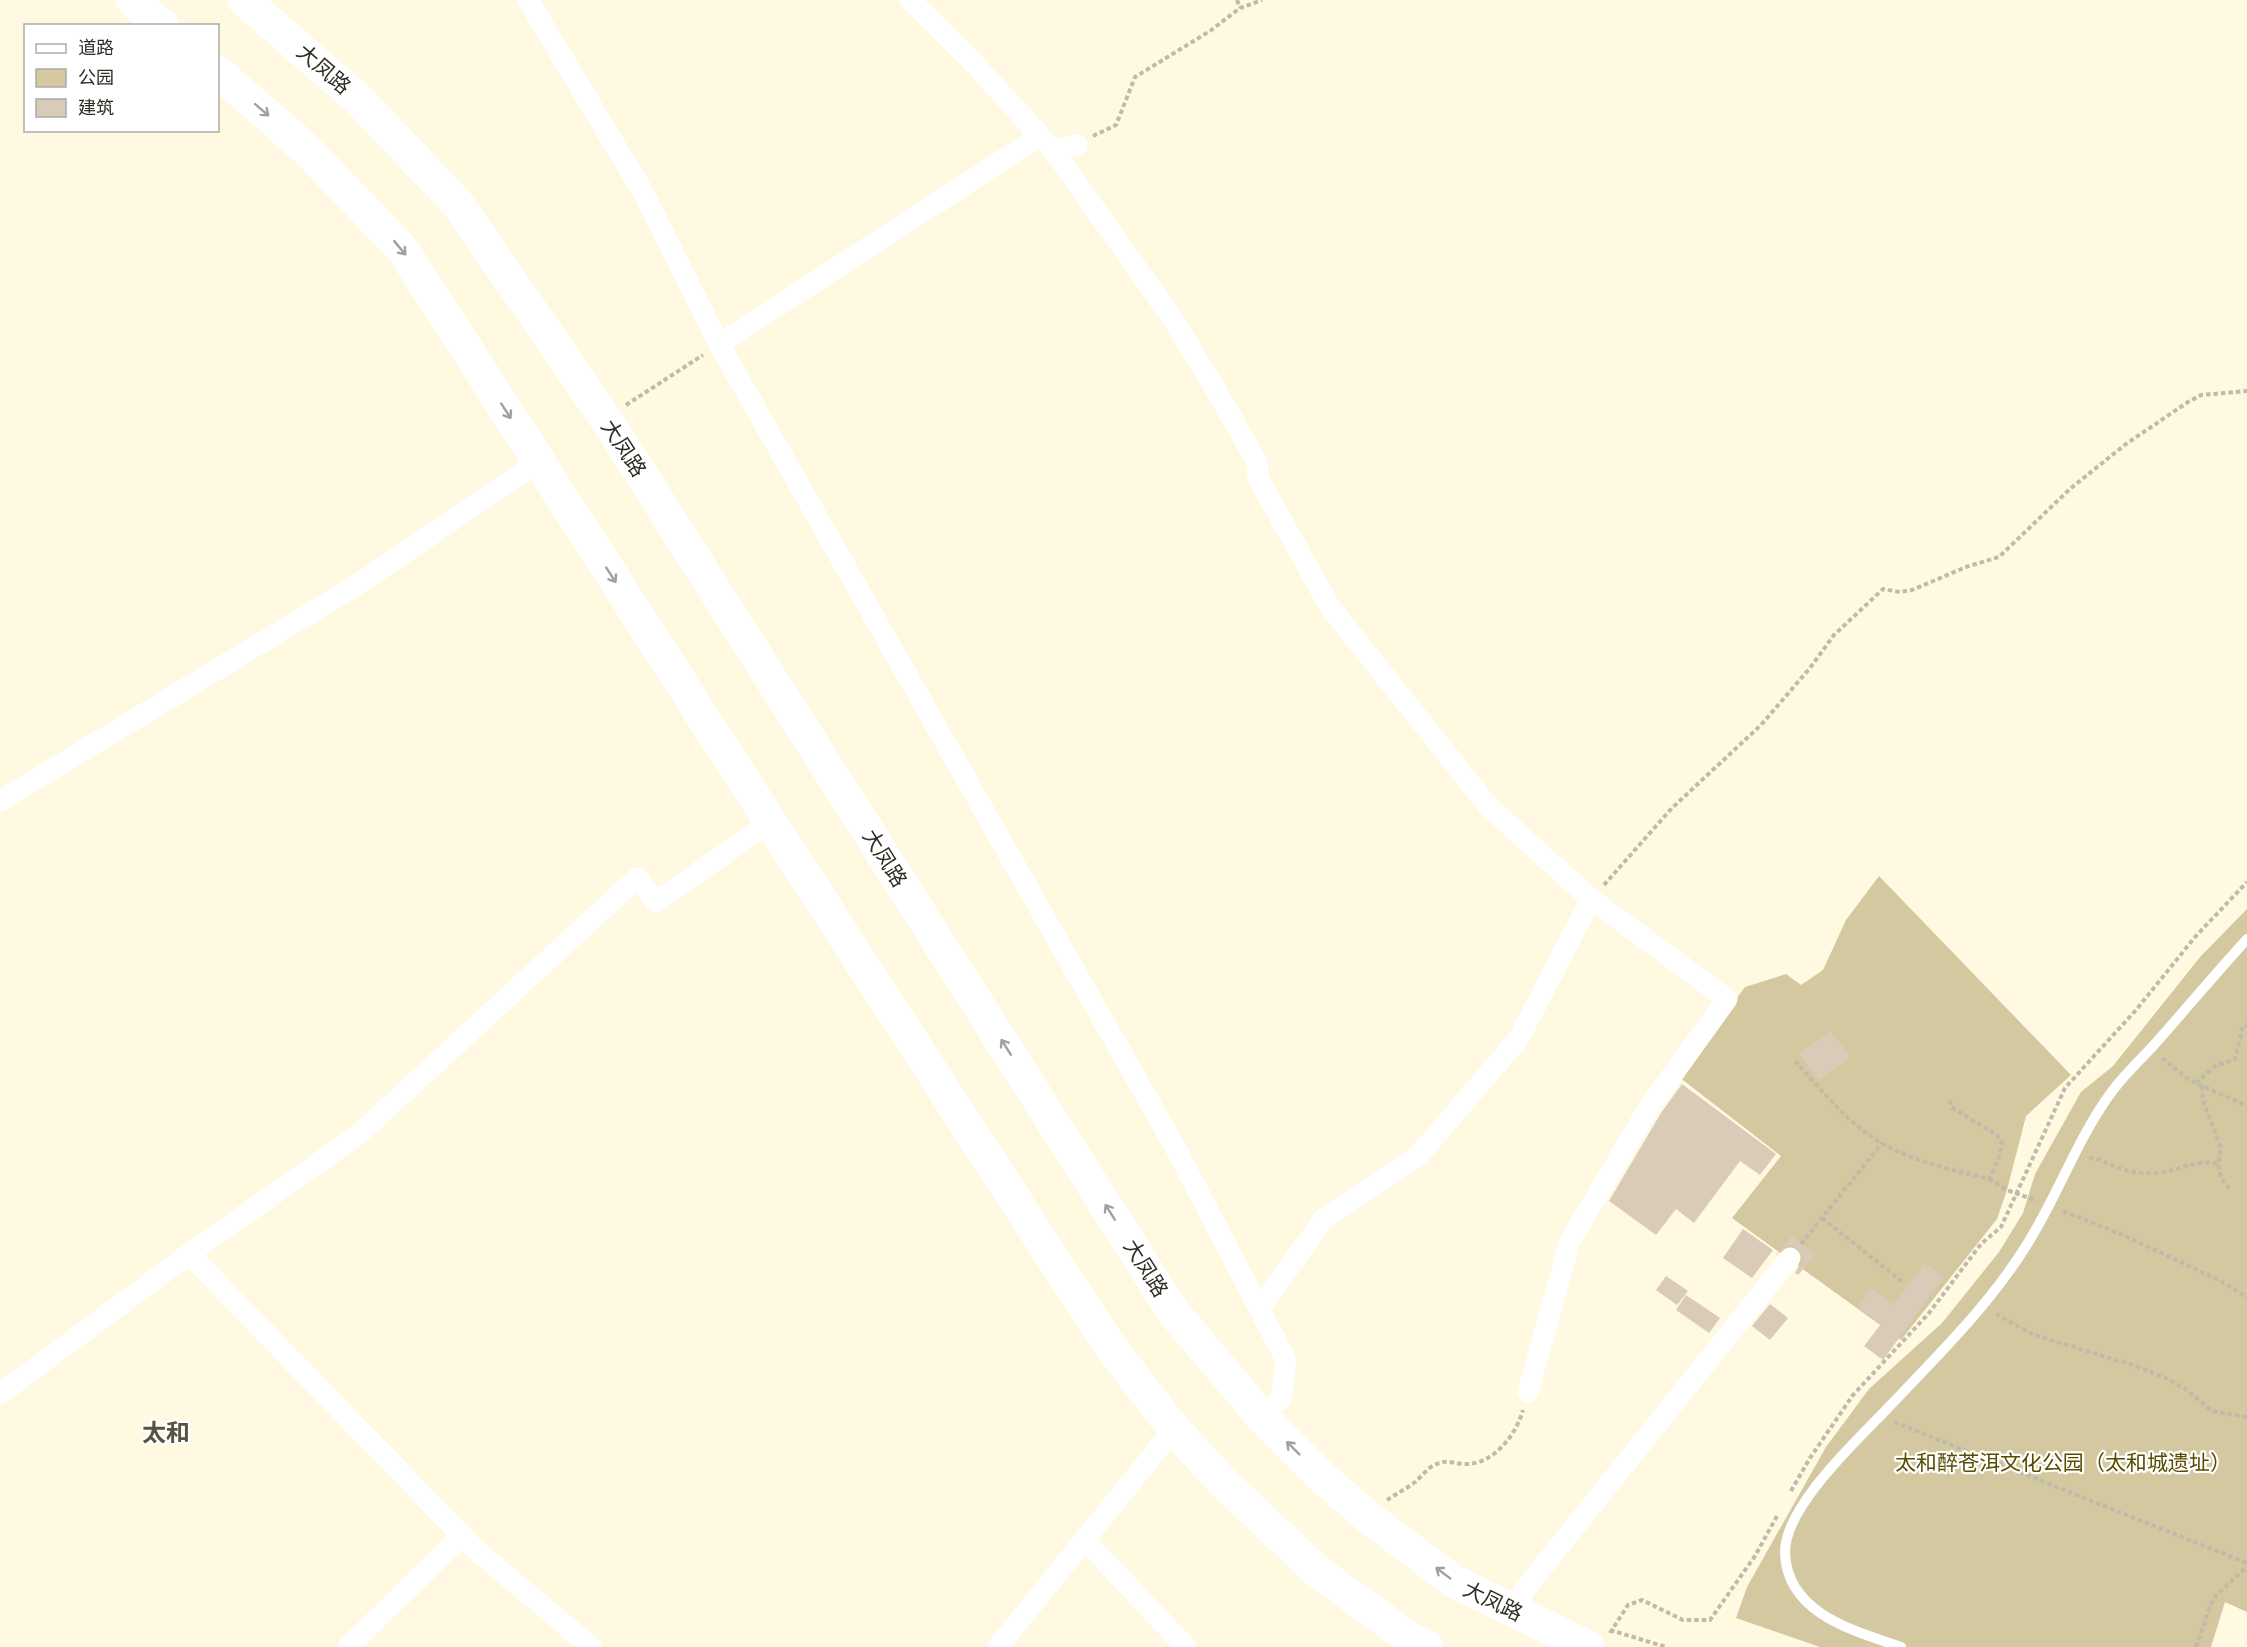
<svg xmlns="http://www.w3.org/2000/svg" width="2247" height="1647" font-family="'Work Sans','Noto Sans SC',sans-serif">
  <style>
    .green { fill: #d3c8a0 }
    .building { fill: #dacbb8 }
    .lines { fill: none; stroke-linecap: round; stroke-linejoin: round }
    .path { stroke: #bfbba8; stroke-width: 4; stroke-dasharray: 4.5 3; stroke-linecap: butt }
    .service { stroke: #fff; stroke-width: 10 }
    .minor { stroke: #fff; stroke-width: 21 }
    .trunk { stroke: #fff; stroke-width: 33 }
    .oneway { stroke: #a1a09d }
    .labels { text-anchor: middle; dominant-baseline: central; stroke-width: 4.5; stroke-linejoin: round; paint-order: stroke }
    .street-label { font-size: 21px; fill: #2f2d25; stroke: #fff }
    .park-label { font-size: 21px; fill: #5a4b00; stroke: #fff }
    .quarter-label { font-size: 24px; font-weight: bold; fill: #585340; stroke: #fff }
  </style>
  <rect width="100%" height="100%" fill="#fff9e2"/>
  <g class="green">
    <polygon points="1879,876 2071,1075 2026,1116 2007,1190 1997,1219 1901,1340 1732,1218 1781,1156 1679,1077 1745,987 1786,974 1801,985 1823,970 1846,920"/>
    <polygon points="2247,909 2247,1612 2225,1602 2211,1647 1820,1647 1736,1618 1747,1587 1826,1447 1869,1389 1942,1323 1999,1252 2023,1213 2035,1174 2081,1092 2113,1066 2201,956"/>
  </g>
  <g class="building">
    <polygon points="1831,1031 1850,1057 1819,1080 1799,1054"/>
    <polygon points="1682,1084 1776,1154 1760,1175 1740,1161 1694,1223 1676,1209 1656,1235 1609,1201 1661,1113"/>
    <polygon points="1743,1229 1773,1250 1752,1278 1723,1258"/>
    <polygon points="1792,1236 1815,1255 1798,1275 1795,1273 1803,1259 1798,1248 1792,1246 1786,1246 1775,1256"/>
    <polygon points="1924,1263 1944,1277 1883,1360 1864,1346 1881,1324 1857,1307 1870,1288 1894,1305"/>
    <polygon points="1666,1276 1688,1291 1677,1305 1656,1290"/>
    <polygon points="1686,1295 1720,1318 1709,1333 1676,1310"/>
    <polygon points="1770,1304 1788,1318 1770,1340 1752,1326"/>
  </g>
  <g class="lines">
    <g class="path">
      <polyline points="1237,0 1240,8"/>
      <polyline points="1093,136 1116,125 1135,77 1210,31 1240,8 1262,0"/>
      <polyline points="626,405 703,355"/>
      <polyline points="1604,885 1672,808 1761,725 1810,668 1834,635 1883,589 1900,592 1912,590 1966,567 1999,557 2071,488 2126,444 2188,402 2201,395 2247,391"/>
      <polyline points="2162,1058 2189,1080 2247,1106"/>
      <path d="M 1795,1061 C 1822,1090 1848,1124 1883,1144 C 1913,1161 1956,1171 1989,1179 L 1998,1161 L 2002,1143 L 1997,1135 L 1951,1107 L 1950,1098"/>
      <polyline points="2196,1083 2215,1066 2235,1059 2243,1026 2247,1025"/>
      <polyline points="2202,1086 2203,1101 2221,1148 2218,1164 2221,1178 2230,1189"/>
      <path d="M 2089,1158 L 2095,1158 C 2118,1168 2132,1175 2158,1173 C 2180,1171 2196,1158 2218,1164"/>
      <polyline points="1989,1179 2007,1190 2037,1201"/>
      <polyline points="2063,1211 2123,1235 2219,1280 2247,1297"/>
      <polyline points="1822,1218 1904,1283"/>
      <polyline points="1801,1244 1882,1143"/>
      <polyline points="1996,1314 2034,1335 2139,1367 2166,1378 2185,1389 2212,1411 2247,1417"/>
      <polyline points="1894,1422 2247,1563"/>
      <polyline points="1791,1491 1810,1458 1853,1395 1929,1313 1981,1244 2001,1227 2065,1088 2136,1010 2195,937 2247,882"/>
      <path d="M 1387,1500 C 1396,1494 1406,1489 1415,1482 C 1422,1476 1428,1467 1437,1464 C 1446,1459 1455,1464 1465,1464 C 1493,1465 1516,1435 1523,1410"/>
      <polyline points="1610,1630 1666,1647"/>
      <polyline points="1610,1633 1628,1605 1642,1600 1683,1620 1710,1620 1755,1556 1777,1516"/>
      <polyline points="2196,1647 2211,1604 2217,1594 2247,1567"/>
    </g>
    <path class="service" d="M 1901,1647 C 1855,1631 1787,1614 1785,1553 C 1784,1508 1855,1442 1886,1410 C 1935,1358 1988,1307 2026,1246 C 2058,1196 2077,1138 2113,1090 C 2125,1074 2140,1060 2154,1045 C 2185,1010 2215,974 2247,939"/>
    <g class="minor">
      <polyline points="528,0 643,192 719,344 1175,1147 1286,1360 1281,1398 1262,1417"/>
      <polyline points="910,0 969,58 1054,151 1172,318 1213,385 1257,462 1258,478 1330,607 1489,807 1591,899 1727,999 1650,1106 1570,1241 1528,1392"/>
      <polyline points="1054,151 1077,145"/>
      <polyline points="719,344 1040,136"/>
      <polyline points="0,801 360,583 538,462"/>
      <polyline points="189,1254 475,1549 591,1647"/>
      <polyline points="1259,1309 1324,1219 1418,1156 1519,1038 1591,899"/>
      <polyline points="0,1394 189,1254 358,1135 637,878 656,902 770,822"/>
      <polyline points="1084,1539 1186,1647"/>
      <polyline points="1516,1612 1525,1589 1790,1258"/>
      <polyline points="348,1647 462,1536"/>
      <polyline points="998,1647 1174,1429"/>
    </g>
    <g class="trunk">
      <polyline points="132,0 163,26"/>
      <polyline points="244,0 357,98 457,203 606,419 1174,1313 1262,1417 1323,1478 1368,1517 1453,1581 1588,1647"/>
      <polyline points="218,72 306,149 403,250 787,848 1109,1345 1174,1429 1224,1483 1317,1571 1412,1640 1427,1647"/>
    </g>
  </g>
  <defs><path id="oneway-shaft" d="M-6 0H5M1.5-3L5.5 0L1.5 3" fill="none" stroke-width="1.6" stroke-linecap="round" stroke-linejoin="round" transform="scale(1.5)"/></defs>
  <g class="oneway">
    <use href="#oneway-shaft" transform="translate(262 110) rotate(41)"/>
    <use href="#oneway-shaft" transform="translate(400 248) rotate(50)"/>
    <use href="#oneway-shaft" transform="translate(506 411) rotate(57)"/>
    <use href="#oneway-shaft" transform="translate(611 575) rotate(57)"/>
    <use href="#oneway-shaft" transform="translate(1006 1047) rotate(-122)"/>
    <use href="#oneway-shaft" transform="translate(1110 1212) rotate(-122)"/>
    <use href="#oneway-shaft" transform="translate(1293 1448) rotate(-135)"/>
    <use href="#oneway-shaft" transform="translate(1443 1573) rotate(-143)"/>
  </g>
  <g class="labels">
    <g class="street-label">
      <text transform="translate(324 69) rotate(41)">大凤路</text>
      <text transform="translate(624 448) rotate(57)">大凤路</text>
      <text transform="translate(885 858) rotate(58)">大凤路</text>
      <text transform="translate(1146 1268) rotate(58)">大凤路</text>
      <text transform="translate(1493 1601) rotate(26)">大凤路</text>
    </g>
    <g class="park-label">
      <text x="2063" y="1462">太和醉苍洱文化公园（太和城遗址）</text>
    </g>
    <g class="quarter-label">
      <text x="166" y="1433">太和</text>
    </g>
  </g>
  <rect x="24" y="24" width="195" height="108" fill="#ffffff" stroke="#acaba8" stroke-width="1.5"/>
  <rect x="36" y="44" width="30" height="9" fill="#ffffff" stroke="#acaba8" stroke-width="1.5"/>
  <text x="78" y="54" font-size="18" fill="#2f2d25">道路</text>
  <rect x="36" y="69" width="30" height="18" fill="#d3c8a0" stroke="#acaba8" stroke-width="1.5"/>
  <text x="78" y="84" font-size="18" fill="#2f2d25">公园</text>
  <rect x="36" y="99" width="30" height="18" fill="#dacbb8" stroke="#acaba8" stroke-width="1.5"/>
  <text x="78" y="114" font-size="18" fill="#2f2d25">建筑</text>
</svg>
